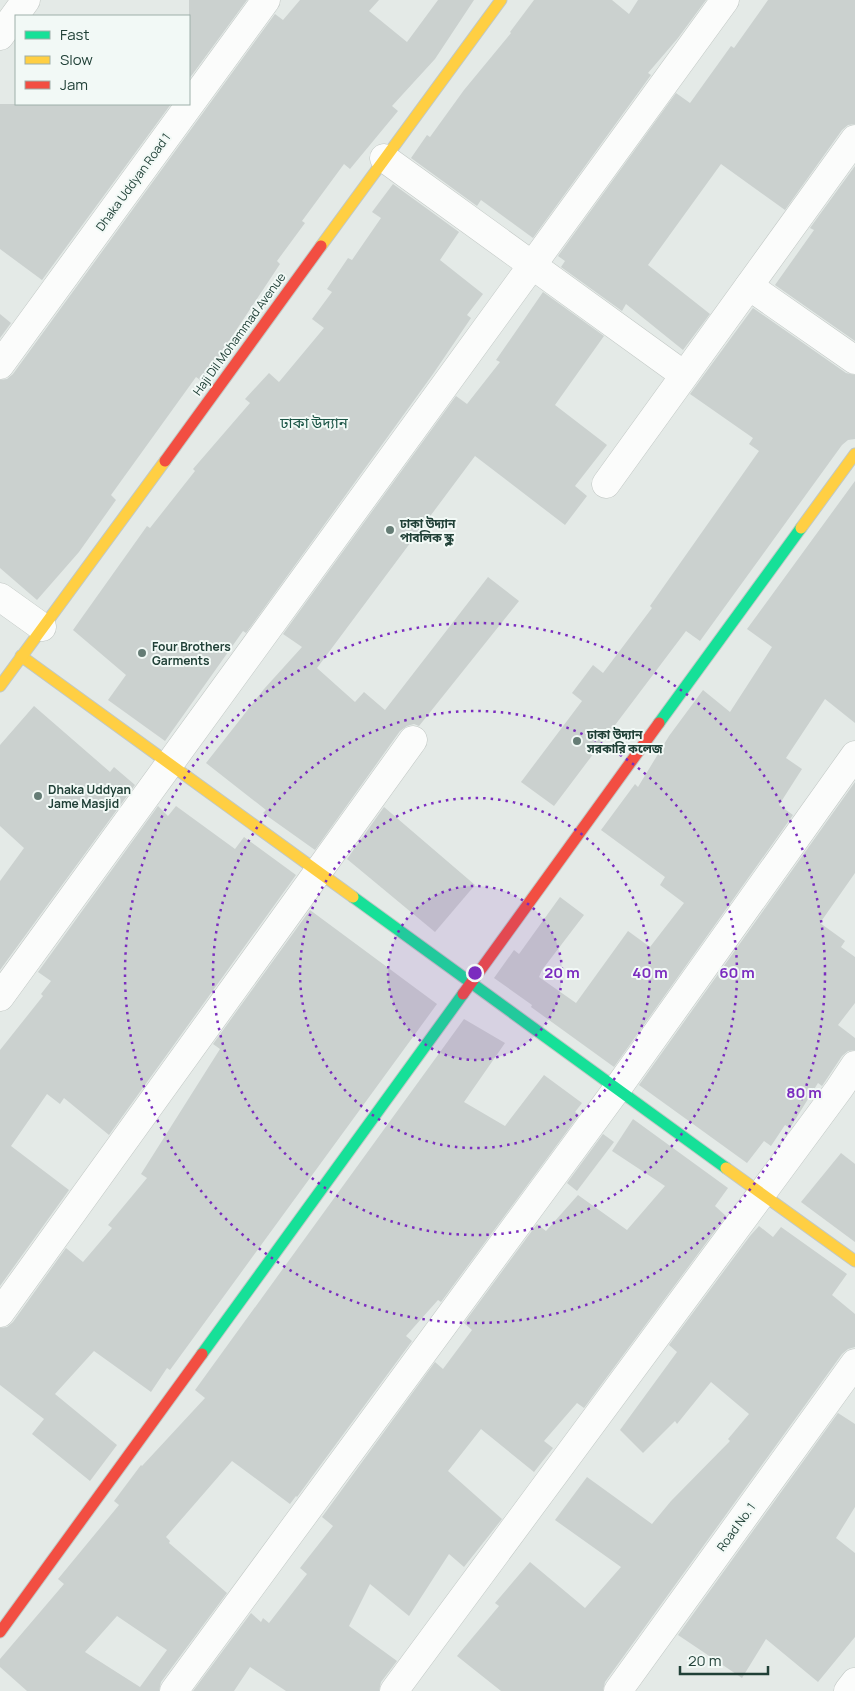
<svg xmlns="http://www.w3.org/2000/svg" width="855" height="1691" font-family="Manrope,'Noto Sans Bengali',sans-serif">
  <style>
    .building { fill: #cbd1cf; fill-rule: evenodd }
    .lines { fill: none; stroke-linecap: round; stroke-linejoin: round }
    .street-casing { stroke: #c1c7c4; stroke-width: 29 }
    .fast-casing { stroke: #c0c8c5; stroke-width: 13 }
    .slow-casing { stroke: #c0c8c5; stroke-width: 13 }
    .jam-casing { stroke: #c0c8c5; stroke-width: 13 }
    .street { stroke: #fbfcfb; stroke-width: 28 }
    .fast { stroke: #16e098; stroke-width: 11 }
    .slow { stroke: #ffcf43; stroke-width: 11 }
    .jam { stroke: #f24e42; stroke-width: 11 }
    .ring { fill: none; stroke: #7b2cbf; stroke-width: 2.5; stroke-dasharray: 2.5 5 }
    .poi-dot { fill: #657c75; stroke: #f2f9f6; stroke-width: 2 }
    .labels { text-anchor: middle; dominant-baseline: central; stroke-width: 4; stroke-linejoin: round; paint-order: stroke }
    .street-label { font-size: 12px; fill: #204037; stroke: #f2f9f6 }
    .poi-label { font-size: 12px; font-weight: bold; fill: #204037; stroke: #f2f9f6; text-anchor: start }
    .quarter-label { font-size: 15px; fill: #1a5445; stroke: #f2f9f6 }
    .centre { fill: #7b2cbf; stroke: #f2f9f6; stroke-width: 2.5 }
    .ring-label { font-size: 15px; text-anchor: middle; font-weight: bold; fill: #7b2cbf; stroke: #f2f9f6; stroke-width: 4; stroke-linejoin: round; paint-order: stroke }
  </style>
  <rect width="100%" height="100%" fill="#e4eae7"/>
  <g class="building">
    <polygon points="189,0 247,0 189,79"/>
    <polygon points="300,0 379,0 369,11 407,42 438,0 474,0 435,59 392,106 398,111 350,169 344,164 302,221 305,223 277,261 280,264 219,356 221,357 203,382 196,377 111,495 116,500 79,552 37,600 0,568 0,380 7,379 13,374 275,14 283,20"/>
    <polygon points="534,0 612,0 629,14 638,0 706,0 678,38 648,73 651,75 533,238 481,200 477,206 411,158 427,135 430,137 464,90 511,33 510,32"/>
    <polygon points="768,0 855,0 855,124 848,125 842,130 785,210 721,164 648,265 710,314 683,350 626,304 622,311 561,267 565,261 558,256 676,93 690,103 731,46 734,48"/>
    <polygon points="0,104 171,104 42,280 0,249"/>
    <polygon points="855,166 855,341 775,285 814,230 810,228"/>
    <polygon points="393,184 459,232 440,260 483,294 467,315 471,318 433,374 246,633 243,631 165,741 108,700 126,675 73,630 147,526 150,528 195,471 193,469 250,403 245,399 269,373 279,382 324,328 312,319 332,292 327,289 348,258 352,260 381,218 372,212"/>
    <polygon points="543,292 604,336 555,405 607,445 575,486 587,496 565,525 475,456 317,668 355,702 364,692 385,710 488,577 519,601 419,726 414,724 407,726 400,731 315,850 263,813 266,810 206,763 264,689 302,647 283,634 456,396 467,404 500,362 496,360"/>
    <polygon points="753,308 846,373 855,375 855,439 848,440 842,445 700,641 686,631 554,806 521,782 582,701 572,693 593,665 603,673 652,608 650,606 759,451 749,444 753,438 690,394"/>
    <polygon points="0,314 11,323 0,338"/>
    <polygon points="855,481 855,723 825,699 786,758 802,769 779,805 793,815 614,1067 531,1007 532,1005 494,978 514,950 519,954 560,897 584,915 542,970 539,977 576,1003 628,931 650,947 684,903 660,885 665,877 601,830 635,784 638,787 669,736 703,690 730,712 772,647 747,629"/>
    <polygon points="34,706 110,772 114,767 135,785 0,970 0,881 24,848 0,826 0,745"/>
    <polygon points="855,782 855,873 820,923 845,941 841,947 855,957 855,1003 838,1025 855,1038 855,1050 848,1051 842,1056 822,1086 818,1083 790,1128 785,1125 771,1146 764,1141 747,1163 639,1085"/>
    <polygon points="158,806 168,816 176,806 235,849 244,837 296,875 109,1135 64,1098 60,1104 47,1094 11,1146 69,1190 0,1286 0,1050 43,996 41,994 51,981 38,972"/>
    <polygon points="384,807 475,885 435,932 347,859"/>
    <polygon points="310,910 437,1004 170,1370 167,1368 151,1392 94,1351 55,1394 117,1445 90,1481 32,1434 44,1419 0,1385 0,1328 7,1327 13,1322 66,1248 83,1262 112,1228 108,1225 147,1178 141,1174 220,1049 213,1044"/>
    <path d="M 464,1019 L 505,1043 L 464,1102 L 505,1126 L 544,1075 L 582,1103 L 575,1112 L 579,1115 L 441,1302 L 438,1300 L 406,1336 L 412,1341 L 297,1497 L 296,1496 L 290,1504 L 232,1461 L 166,1537 L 170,1541 L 169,1543 L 227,1593 L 161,1682 L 159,1691 L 27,1691 L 0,1667 L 0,1659 L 64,1584 L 58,1579 L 119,1505 L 114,1501 L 141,1465 L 142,1466 L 205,1398 L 195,1390 ZM 117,1616 L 167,1650 L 140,1687 L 85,1652 Z"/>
    <polygon points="633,1119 728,1188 715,1206 726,1216 584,1408 577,1403 544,1441 553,1448 534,1472 481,1429 448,1471 502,1519 464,1567 449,1554 409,1616 370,1584 349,1626 397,1661 381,1682 379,1691 286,1691 250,1667 234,1691 193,1691 251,1613 261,1622 263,1618 269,1623 307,1574 300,1568 333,1526 322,1517 435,1362 443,1369 472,1330 464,1323 537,1224 546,1231 578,1195 627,1230 665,1186 612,1151"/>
    <polygon points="603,1134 614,1142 577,1191 567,1183"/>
    <polygon points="841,1153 855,1164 855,1242 801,1202"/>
    <polygon points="759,1226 773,1237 781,1227 847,1274 832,1295 855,1314 855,1347 848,1349 842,1354 605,1682 603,1691 501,1691 457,1656 499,1606 495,1603 530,1562 585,1608 621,1567 555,1520 587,1477 652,1524 671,1501 730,1441 728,1439 749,1414 711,1382 677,1424 675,1421 643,1453 620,1430 677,1352 669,1345 750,1236"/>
    <polygon points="838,1413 855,1424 855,1507 836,1538 855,1553 855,1637 818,1682 766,1639 742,1678 678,1635"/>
  </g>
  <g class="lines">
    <g class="street-casing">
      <g id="street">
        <polyline points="0,36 26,0"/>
        <polyline points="384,158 684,375"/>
        <polyline points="749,286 855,360"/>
        <polyline points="0,365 266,0"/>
        <polyline points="606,484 855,139"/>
        <polyline points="0,597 42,627"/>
        <polyline points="0,997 725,0"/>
        <polyline points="0,1313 413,740"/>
        <polyline points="174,1691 617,1089 855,755"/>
        <polyline points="394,1691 839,1089 855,1065"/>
        <polyline points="618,1691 855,1363"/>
        <polyline points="848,1691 855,1682"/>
      </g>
    </g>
    <g class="fast-casing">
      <g id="fast">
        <polyline points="659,723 801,528"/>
        <polyline points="353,897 726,1168"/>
        <polyline points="202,1354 463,994"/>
      </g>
    </g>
    <g class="slow-casing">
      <g id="slow">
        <polyline points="321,246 501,0"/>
        <polyline points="801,528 855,454"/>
        <polyline points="21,656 353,897"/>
        <polyline points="0,686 165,461"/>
        <polyline points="726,1168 855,1261"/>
      </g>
    </g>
    <g class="jam-casing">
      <g id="jam">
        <polyline points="165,461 321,246"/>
        <polyline points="463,994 659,723"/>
        <polyline points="0,1632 202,1354"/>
      </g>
    </g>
    <use href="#street" class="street"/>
    <use href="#fast" class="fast"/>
    <use href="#slow" class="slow"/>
    <use href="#jam" class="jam"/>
  </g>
  <circle cx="475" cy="973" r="87" fill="#7b2cbf" fill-opacity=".12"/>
  <g class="ring">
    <circle cx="475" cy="973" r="87"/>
    <circle cx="475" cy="973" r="175"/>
    <circle cx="475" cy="973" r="262"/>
    <circle cx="475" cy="973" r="350"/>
  </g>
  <g class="poi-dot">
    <circle cx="390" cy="530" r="5"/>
    <circle cx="142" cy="653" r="5"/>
    <circle cx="577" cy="741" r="5"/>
    <circle cx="38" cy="796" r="5"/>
  </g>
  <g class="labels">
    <g class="street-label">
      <text transform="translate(133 182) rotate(-54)">Dhaka Uddyan Road 1</text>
      <text transform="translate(239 334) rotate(-54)">Haji Dil Mohammad Avenue</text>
      <text transform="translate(736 1527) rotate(-54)">Road No. 1</text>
    </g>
    <g class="poi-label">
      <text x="400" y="523">ঢাকা উদ্যান<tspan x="400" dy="14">পাবলিক স্কুল</tspan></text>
      <text x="152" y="646">Four Brothers<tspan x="152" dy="14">Garments</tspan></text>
      <text x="587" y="734">ঢাকা উদ্যান<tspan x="587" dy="14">সরকারি কলেজ</tspan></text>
      <text x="48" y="789">Dhaka Uddyan<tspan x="48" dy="14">Jame Masjid</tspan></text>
    </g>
    <g class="quarter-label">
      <text x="314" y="422">ঢাকা উদ্যান</text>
    </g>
  </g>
  <circle cx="475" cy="973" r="8" class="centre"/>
  <g class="ring-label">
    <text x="562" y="978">20 m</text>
    <text x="650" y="978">40 m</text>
    <text x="737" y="978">60 m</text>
    <text x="804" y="1098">80 m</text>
  </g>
  <rect x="15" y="15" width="175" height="90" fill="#f2f9f6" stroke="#9eafaa"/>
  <rect x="25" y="31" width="25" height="8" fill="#16e098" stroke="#9eafaa"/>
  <text x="60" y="40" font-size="15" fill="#204037">Fast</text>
  <rect x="25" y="56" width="25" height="8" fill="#ffcf43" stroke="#9eafaa"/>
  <text x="60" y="65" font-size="15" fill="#204037">Slow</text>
  <rect x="25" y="81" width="25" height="8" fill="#f24e42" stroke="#9eafaa"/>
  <text x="60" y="90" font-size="15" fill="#204037">Jam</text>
  <path d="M680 1666v8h88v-8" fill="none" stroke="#204037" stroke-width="2.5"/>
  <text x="688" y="1666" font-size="15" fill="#204037" stroke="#f2f9f6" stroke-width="4" paint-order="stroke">20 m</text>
</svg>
